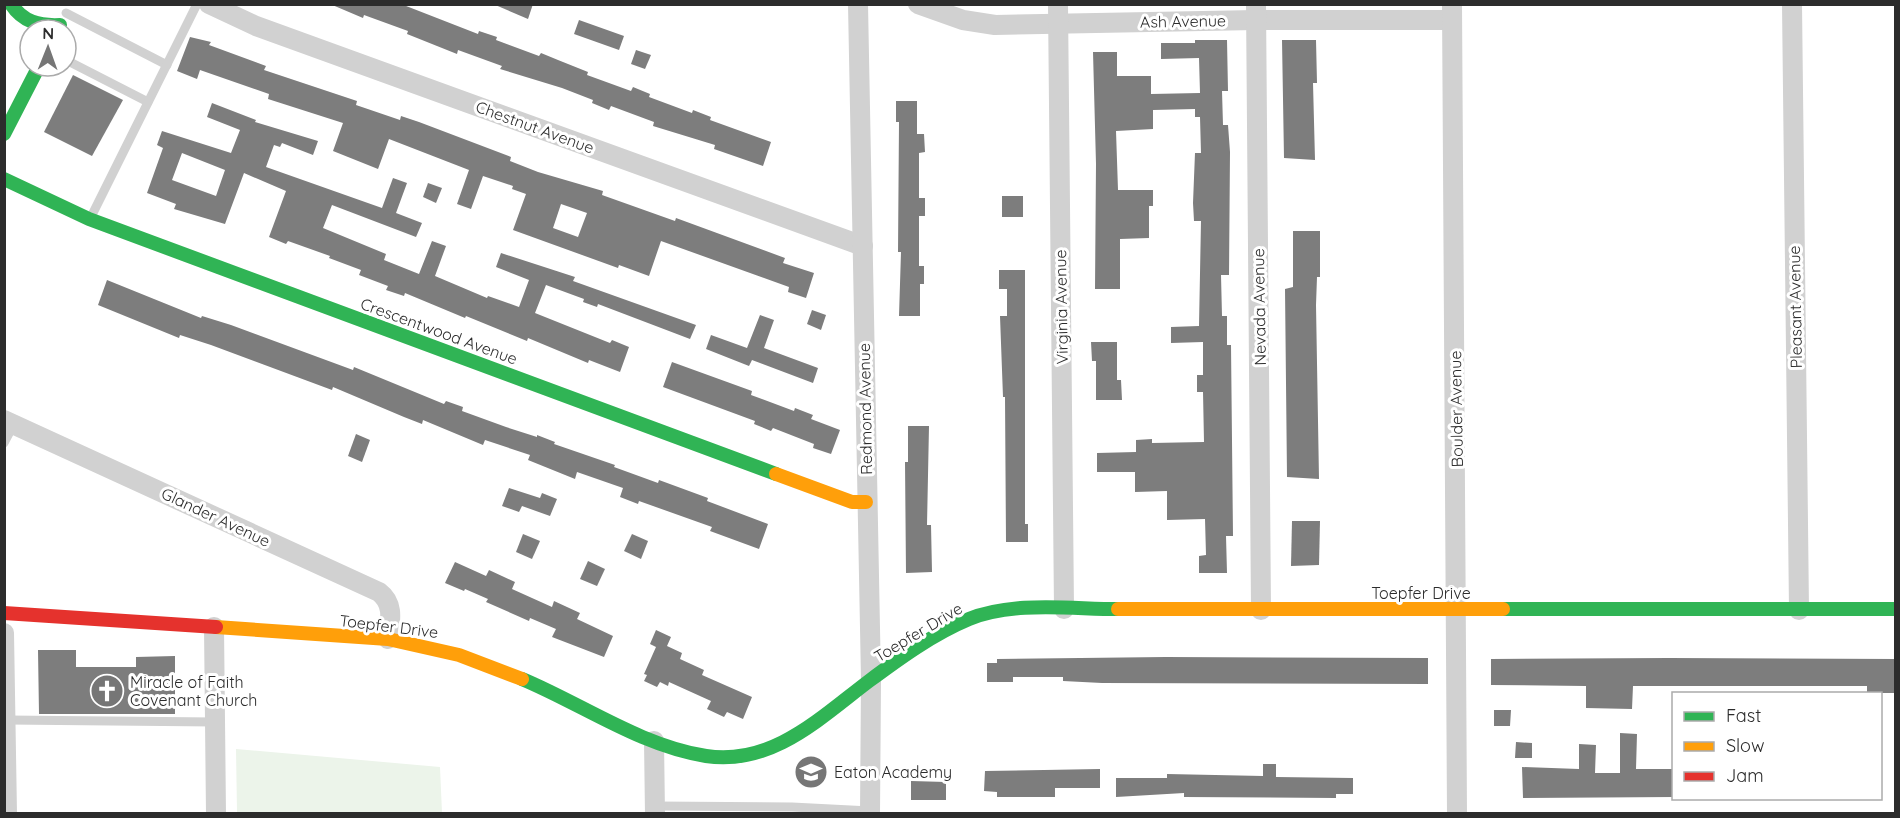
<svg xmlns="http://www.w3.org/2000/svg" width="1900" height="818" font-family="Quicksand,sans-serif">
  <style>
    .green { fill: #ecf4ea }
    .building { fill: #7d7d7d; fill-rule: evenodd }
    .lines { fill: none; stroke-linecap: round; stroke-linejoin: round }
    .lane { stroke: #d1d1d1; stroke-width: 9 }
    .street { stroke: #d1d1d1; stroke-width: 20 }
    .fast { stroke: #30b455; stroke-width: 14 }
    .slow { stroke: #ff9f0a; stroke-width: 14 }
    .jam { stroke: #e5322d; stroke-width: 14 }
    .labels { text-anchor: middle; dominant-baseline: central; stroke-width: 6; stroke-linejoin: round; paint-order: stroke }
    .street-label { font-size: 16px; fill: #2c2c2c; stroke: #fff }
    .poi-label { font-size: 16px; fill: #2c2c2c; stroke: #fff; text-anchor: start }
  </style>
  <rect width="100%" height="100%" fill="#fff"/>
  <polygon class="green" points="236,749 440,767 442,813 237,813"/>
  <g class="building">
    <polygon points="330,4 401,4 478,34 479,31 497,37 496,40 539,56 541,53 558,60 588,72 587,75 631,91 633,87 650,94 649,97 692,113 693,110 711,117 710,120 771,142 763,166 714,149 715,145 653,126 654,122 611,106 609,110 592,103 593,100 562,88 500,69 502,66 458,50 457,54 407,34 408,31 364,15 363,18"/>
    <polygon points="493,4 533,4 528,19"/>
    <polygon points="579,20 624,36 619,50 574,34"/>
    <path d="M 190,37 L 211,42 L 209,45 L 266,66 L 264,70 L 357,101 L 356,105 L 400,120 L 401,116 L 419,122 L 511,157 L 510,161 L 538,172 L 603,191 L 602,195 L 675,221 L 676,218 L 785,258 L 783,263 L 814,273 L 806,298 L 788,292 L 789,287 L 661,241 L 649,276 L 619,265 L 618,268 L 513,230 L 526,194 L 512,189 L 513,186 L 483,176 L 471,209 L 457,204 L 469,170 L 389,139 L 378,169 L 333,151 L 343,123 L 268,99 L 269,94 L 200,70 L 197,79 L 177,71 ZM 561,204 L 587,213 L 578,237 L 553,228 Z"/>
    <polygon points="1195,40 1227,40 1228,91 1222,91 1223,125 1228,125 1230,152 1229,275 1221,275 1222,316 1227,316 1227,345 1231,345 1233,536 1226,536 1227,573 1199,573 1199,556 1206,555 1205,519 1167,520 1167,491 1135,492 1135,472 1097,472 1097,453 1136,452 1136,440 1152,439 1152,443 1204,442 1203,392 1197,392 1197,375 1203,375 1203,342 1171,343 1171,327 1199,326 1201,221 1194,221 1193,203 1195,153 1201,153 1200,117 1195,117 1195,109 1153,110 1153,129 1116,131 1118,190 1153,190 1153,206 1149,206 1149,238 1120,239 1120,289 1095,289 1096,164 1093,52 1117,52 1117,76 1151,76 1151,94 1200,93 1199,58 1161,59 1161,43 1195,43"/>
    <polygon points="1282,40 1316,40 1317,83 1313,83 1315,160 1284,158"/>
    <polygon points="636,50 651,55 645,69 631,64"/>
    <polygon points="73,75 123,100 92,156 44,132"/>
    <polygon points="896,101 917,101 917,134 924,134 925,152 919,153 919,198 925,198 925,216 919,216 919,266 924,266 924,284 920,284 920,316 899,316 901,252 898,252 899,122 896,122"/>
    <path d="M 212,103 L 256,120 L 255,122 L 318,141 L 313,155 L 282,143 L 280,147 L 274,145 L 266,167 L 382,208 L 393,178 L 407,183 L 396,213 L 422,223 L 416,237 L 332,205 L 323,228 L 386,254 L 384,260 L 419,274 L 432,241 L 446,246 L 435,276 L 487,298 L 488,296 L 519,307 L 529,280 L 496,267 L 501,253 L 575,277 L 573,281 L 696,325 L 690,339 L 598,304 L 597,307 L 583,302 L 584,299 L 546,285 L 535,313 L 610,343 L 612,340 L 629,347 L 620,372 L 589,360 L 588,363 L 528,338 L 527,341 L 466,316 L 465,318 L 405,293 L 404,296 L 386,290 L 388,286 L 359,275 L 361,270 L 329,258 L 330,256 L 288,241 L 286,244 L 269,237 L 286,191 L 244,173 L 225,224 L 174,209 L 176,204 L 147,193 L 163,148 L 157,145 L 162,131 L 231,153 L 240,130 L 207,117 ZM 182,153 L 225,170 L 216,196 L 172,180 Z"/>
    <polygon points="428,183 442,188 436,203 423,197"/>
    <rect x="1002" y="196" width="21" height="21"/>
    <polygon points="1293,231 1320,231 1320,277 1317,277 1316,305 1319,479 1287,477 1285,289 1293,287"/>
    <polygon points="999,270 1025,270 1025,524 1028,524 1028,542 1006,542 1005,397 1003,397 1000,316 1007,316 1007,289 999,289"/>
    <polygon points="107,280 201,318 202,316 231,325 353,370 354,367 444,404 446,401 463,407 462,411 506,427 537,437 537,435 555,442 554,444 615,465 614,467 658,483 659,480 708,498 707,501 768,524 759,549 710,531 712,527 639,501 638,504 620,497 623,488 577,472 575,479 528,460 530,455 485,440 483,445 423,420 422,424 404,417 333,387 332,390 211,345 180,335 179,338 98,305"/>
    <polygon points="812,310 826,315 821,330 807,324"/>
    <polygon points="760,315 774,320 764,348 818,368 813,383 752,360 749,366 706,349 711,335 747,348"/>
    <polygon points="1091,342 1117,342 1117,380 1121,380 1122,400 1096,400 1096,361 1092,361"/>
    <polygon points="672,362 752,391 751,395 794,411 795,408 813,415 811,419 840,430 831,454 813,448 814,444 773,428 771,431 754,424 755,421 663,387"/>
    <polygon points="908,426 929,426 927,525 931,525 932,572 906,573 905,462 908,462"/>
    <polygon points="356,434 370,440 362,462 348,456"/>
    <polygon points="509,488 540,498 542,493 557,499 550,516 522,506 519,512 502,506"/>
    <polygon points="1292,521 1320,521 1319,565 1291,566"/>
    <polygon points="523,534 540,541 532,559 516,552"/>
    <polygon points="632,534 648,541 641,559 624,551"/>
    <polygon points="588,561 605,569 597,586 580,579"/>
    <polygon points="455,562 486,576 489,570 515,582 512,589 552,607 554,601 580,613 577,619 613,636 604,657 552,637 556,629 530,618 529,621 486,602 488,599 465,589 464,591 445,583"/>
    <polygon points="656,630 671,637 667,646 682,653 680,659 704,670 702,675 752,697 743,719 727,712 724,717 707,709 711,701 669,682 668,686 660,682 657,687 644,681 647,675 644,674 656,647 650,644"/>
    <polygon points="38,650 76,650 76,667 136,667 136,657 175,656 175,714 39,714"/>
    <polygon points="1166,657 1428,658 1428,684 1102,683 1063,681 1063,677 1013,677 1013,682 987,682 987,663 997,663 997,659"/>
    <polygon points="1669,658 1896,659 1895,693 1867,693 1867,686 1633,686 1632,709 1586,708 1586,686 1491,685 1491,659"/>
    <polygon points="1494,710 1511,710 1510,726 1494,726"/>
    <polygon points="1620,733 1637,734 1636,769 1674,769 1674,797 1523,798 1522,767 1579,769 1579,744 1596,745 1595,773 1620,773"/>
    <polygon points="1516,742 1532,743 1532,758 1515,758"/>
    <polygon points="1263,764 1276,764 1276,777 1353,778 1353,794 1336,794 1336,798 1184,797 1184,793 1116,797 1116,778 1167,778 1167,774 1263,776"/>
    <polygon points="1100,769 1100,788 1055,788 1055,797 997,797 997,792 984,791 985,771"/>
    <polygon points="911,781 946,782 946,800 911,800"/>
  </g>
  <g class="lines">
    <g class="lane">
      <polyline points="66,13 167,65"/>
      <polyline points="66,60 148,102"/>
      <polyline points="91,217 197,4"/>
      <polyline points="4,443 14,424"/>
      <polyline points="7,720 215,722"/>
      <polyline points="655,806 792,807 870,811"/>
    </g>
    <g class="street">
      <polyline points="209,4 256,26 863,246"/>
      <polyline points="858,4 871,680 870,814"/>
      <polyline points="918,4 963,20 995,25 1256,20 1452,20"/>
      <polyline points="1058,4 1064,609"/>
      <polyline points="1256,4 1261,610"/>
      <polyline points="1452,4 1457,814"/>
      <polyline points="1792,4 1799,610"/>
      <path d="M 4,420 L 379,592 C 395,604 390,622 388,639"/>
      <polyline points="214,627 216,814"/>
      <polyline points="4,633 7,814"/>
      <polyline points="654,741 655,814"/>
    </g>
    <g class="fast">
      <path d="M 11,4 C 23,22 39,26 60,25"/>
      <polyline points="4,134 39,66"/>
      <polyline points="4,179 89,219 776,474"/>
      <polyline points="1503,609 1896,609"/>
      <path d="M 522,679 C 582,704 641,746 706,756 C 772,766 820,718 869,681 C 900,658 933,634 969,619 C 1014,601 1070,609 1118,609"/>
    </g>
    <g class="slow">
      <polyline points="776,474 852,502 866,502"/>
      <polyline points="1118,609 1503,609"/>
      <polyline points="216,627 388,639 459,655 522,679"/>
    </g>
    <polyline class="jam" points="4,613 216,627"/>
  </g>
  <defs>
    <g id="church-disc" transform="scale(1.725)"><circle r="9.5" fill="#767676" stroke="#fff"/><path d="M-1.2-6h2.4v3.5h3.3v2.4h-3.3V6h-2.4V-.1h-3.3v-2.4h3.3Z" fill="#fff"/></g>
    <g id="school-disc" transform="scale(1.725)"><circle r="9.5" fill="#767676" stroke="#fff"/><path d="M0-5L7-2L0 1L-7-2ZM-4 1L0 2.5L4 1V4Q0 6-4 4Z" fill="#fff"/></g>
  </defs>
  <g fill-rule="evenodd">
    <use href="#church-disc" x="107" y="691"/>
    <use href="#school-disc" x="811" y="772"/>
  </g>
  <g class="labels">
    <g class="street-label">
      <text transform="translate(1183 21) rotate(-1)">Ash Avenue</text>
      <text transform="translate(535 127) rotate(20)">Chestnut Avenue</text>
      <text transform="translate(1061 307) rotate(-91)">Virginia Avenue</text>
      <text transform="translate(1259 307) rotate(-91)">Nevada Avenue</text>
      <text transform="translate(1795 307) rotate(-91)">Pleasant Avenue</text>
      <text transform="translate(439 331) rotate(20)">Crescentwood Avenue</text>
      <text transform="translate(865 409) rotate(-91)">Redmond Avenue</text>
      <text transform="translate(1456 409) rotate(-91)">Boulder Avenue</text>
      <text transform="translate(216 517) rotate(25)">Glander Avenue</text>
      <text x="1421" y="593">Toepfer Drive</text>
      <text transform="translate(389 626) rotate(7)">Toepfer Drive</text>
      <text transform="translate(918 632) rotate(-31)">Toepfer Drive</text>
    </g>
    <g class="poi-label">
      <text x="130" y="682">Miracle of Faith<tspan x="130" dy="18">Covenant Church</tspan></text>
      <text x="834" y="772">Eaton Academy</text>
    </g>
  </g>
  <rect width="1900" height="818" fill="none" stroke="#2c2c2c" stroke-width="12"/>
  <rect x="1672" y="692" width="210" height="108" fill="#ffffff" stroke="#ababab" stroke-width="1.5"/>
  <rect x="1684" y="712" width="30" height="9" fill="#30b455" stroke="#ababab" stroke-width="1.5"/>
  <text x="1726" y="722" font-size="18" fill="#2c2c2c">Fast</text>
  <rect x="1684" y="742" width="30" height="9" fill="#ff9f0a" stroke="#ababab" stroke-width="1.5"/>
  <text x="1726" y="752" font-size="18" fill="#2c2c2c">Slow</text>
  <rect x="1684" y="772" width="30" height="9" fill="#e5322d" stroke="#ababab" stroke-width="1.5"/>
  <text x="1726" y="782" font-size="18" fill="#2c2c2c">Jam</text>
  <g transform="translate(48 48) rotate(1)"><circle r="28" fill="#ffffff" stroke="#ababab" stroke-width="1.5"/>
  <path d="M0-4.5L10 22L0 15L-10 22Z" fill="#767676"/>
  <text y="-9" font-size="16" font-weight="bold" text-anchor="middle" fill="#2c2c2c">N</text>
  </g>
</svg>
